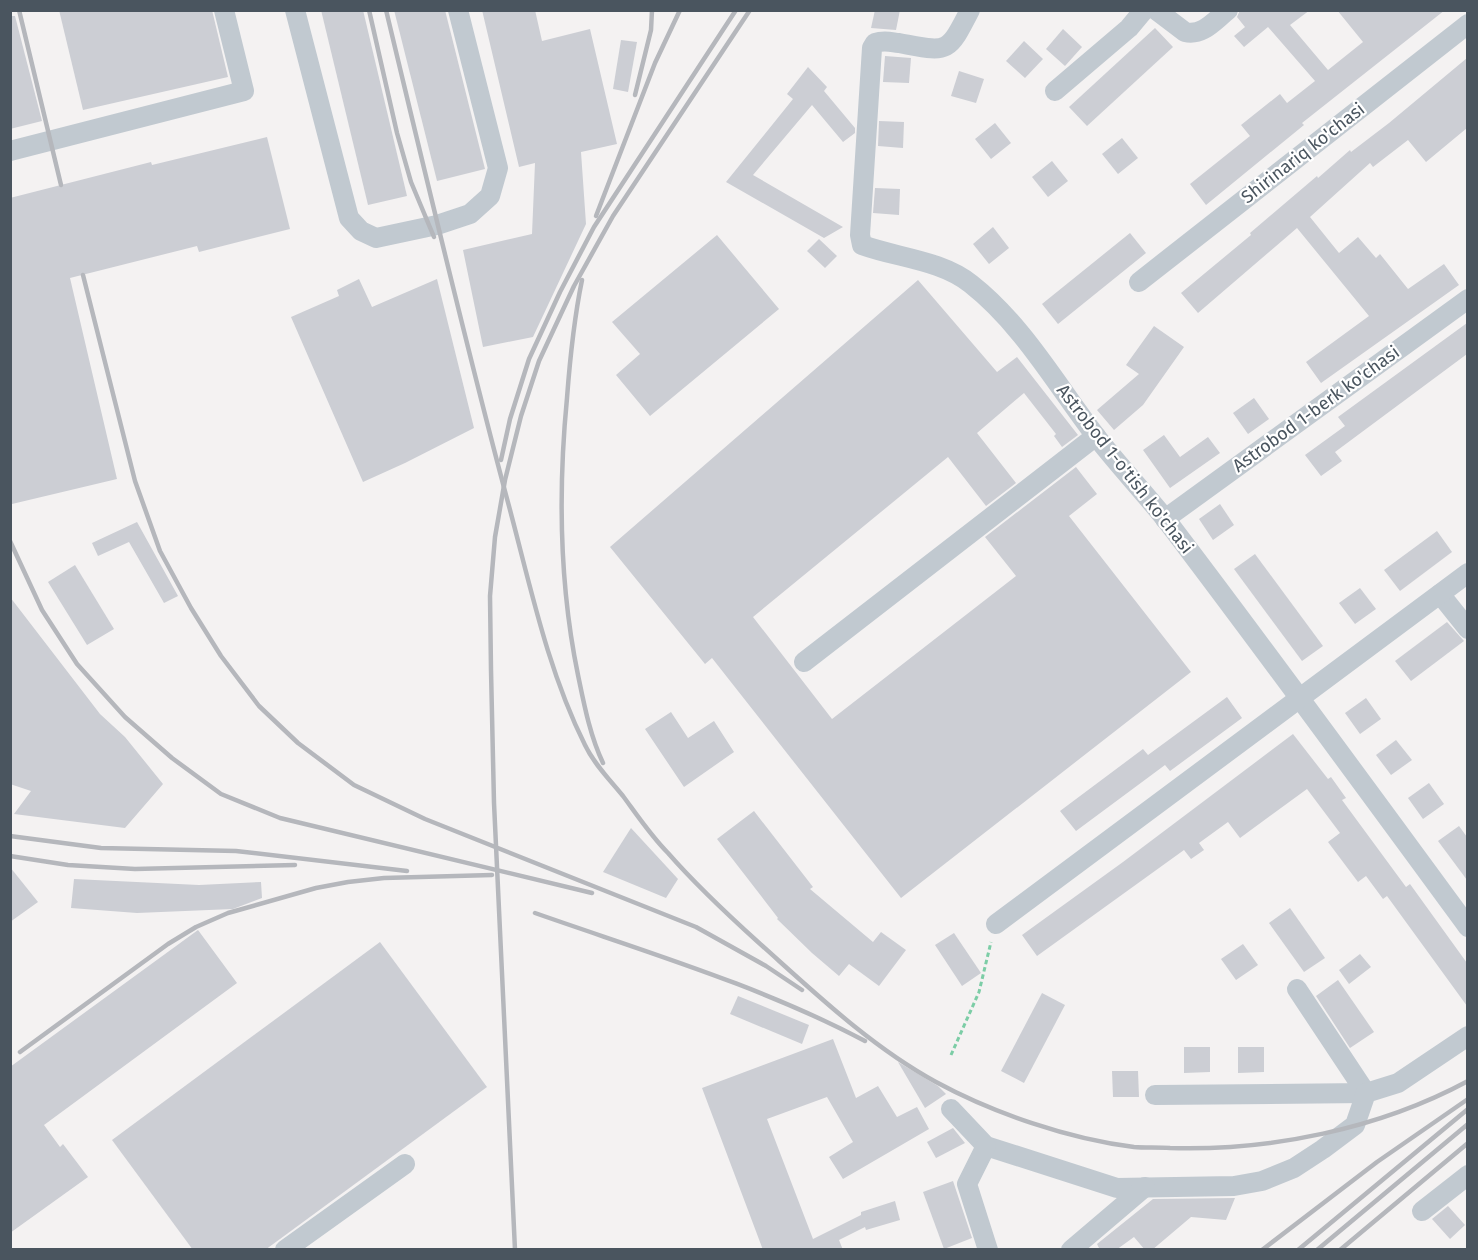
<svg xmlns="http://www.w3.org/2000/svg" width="1478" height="1260" font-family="'Fira Sans',sans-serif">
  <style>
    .building { fill: #ccced4 }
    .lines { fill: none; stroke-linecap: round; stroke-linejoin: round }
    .path { stroke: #7ccda6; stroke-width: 3; stroke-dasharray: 4.5 3; stroke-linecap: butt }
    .minor { stroke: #c1c9d0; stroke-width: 20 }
    .rail { stroke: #b5b7bc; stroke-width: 4.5 }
    .labels { text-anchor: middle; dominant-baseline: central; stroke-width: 4.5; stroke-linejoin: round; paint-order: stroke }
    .street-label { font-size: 18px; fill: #4a555f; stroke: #fff }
  </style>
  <rect width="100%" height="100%" fill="#f4f2f2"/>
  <g class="building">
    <polygon points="59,10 212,10 228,77 83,110"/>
    <polygon points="321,10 363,10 407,196 368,205"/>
    <polygon points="394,10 445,10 485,169 437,181"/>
    <polygon points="482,10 535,10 542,41 590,29 617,144 581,152 586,224 533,337 483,347 463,250 532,234 535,163 519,167"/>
    <polygon points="875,10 900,10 896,30 871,28"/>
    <polygon points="1240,10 1310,10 1290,25 1328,70 1363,42 1337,10 1445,10 1302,123 1304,125 1206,205 1190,184 1250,136 1241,125 1280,94 1287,103 1315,81 1268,27 1244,47 1234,36 1245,27 1237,17"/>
    <polygon points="10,16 15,16 42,121 10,129"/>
    <polygon points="1155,28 1173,47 1087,126 1069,107"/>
    <polygon points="1063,29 1082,47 1065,66 1046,49"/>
    <polygon points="621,40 637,42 628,92 613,89"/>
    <polygon points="1024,41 1043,59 1025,78 1006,61"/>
    <polygon points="885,56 911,58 909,83 883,82"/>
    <polygon points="1467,58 1467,128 1426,162 1408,140 1373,167 1370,163 1310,217 1339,253 1358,237 1376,258 1380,254 1408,289 1444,264 1459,285 1321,383 1306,362 1369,316 1297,228 1198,313 1181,293 1251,235 1250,233 1317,176 1318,178 1350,150 1351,152 1389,123"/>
    <polygon points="808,67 827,87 824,91 855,128 855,133 843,142 812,105 753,175 843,227 824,238 726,182 793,99 787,94"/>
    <polygon points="959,71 984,79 976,103 951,96"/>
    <polygon points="879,121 904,122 903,148 878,146"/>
    <polygon points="995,123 1011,143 991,159 975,139"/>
    <polygon points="267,137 290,229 199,252 197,246 70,278 117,479 12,504 10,495 10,198 151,162 152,165"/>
    <polygon points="1122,138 1138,158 1118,174 1102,154"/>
    <polygon points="1052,161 1068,181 1048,197 1032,177"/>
    <polygon points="875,188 900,189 899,215 873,213"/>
    <polygon points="993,227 1009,248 989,264 973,244"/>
    <polygon points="1130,233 1146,253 1058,324 1042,304"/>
    <polygon points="717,235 779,309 650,416 616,375 640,354 612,322"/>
    <polygon points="819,239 837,256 825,268 807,251"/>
    <polygon points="359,279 372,307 437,279 474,428 405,463 363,482 291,317 339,296 337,290"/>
    <polygon points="918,280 997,372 1017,357 1078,435 1062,447 1054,436 1056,434 1024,393 977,433 1016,483 986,506 948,457 753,617 832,719 1016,576 985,537 1076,467 1097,494 1069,516 1191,672 901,898 712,658 705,664 610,547"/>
    <polygon points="1467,323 1467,354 1335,452 1342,461 1321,476 1305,455 1345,426 1338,417"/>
    <polygon points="1154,326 1184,347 1143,405 1114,430 1097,410 1139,374 1126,365"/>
    <polygon points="1254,398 1269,419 1248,434 1233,413"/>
    <polygon points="1164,435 1180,457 1208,437 1220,453 1170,488 1143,450"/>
    <polygon points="1220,504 1234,525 1213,540 1199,519"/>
    <polygon points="137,522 178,596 164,603 129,542 98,556 92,543"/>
    <polygon points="1437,531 1452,552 1400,591 1384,570"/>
    <polygon points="1255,554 1323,646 1302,661 1234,569"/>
    <polygon points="75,565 114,629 87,645 48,582"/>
    <polygon points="1360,588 1376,609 1355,624 1339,603"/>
    <polygon points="10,597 100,714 125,737 163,784 125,828 14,814 31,791 10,784"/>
    <polygon points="1447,622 1464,641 1411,681 1395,661"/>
    <polygon points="1227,697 1242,718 1170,771 1165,765 1076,831 1060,811 1143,749 1148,755"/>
    <polygon points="1366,698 1381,719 1360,734 1345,713"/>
    <polygon points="671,712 688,738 714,721 734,752 684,787 645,729"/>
    <polygon points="1293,734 1328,779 1331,777 1346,798 1342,800 1406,887 1410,884 1467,963 1467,1006 1387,896 1383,899 1366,876 1358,882 1328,842 1340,833 1307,789 1240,838 1228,822 1199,843 1204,850 1191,859 1184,850 1037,956 1022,935 1123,862"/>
    <polygon points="1396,740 1412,760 1391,775 1376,755"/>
    <polygon points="1429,783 1444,804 1423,819 1408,798"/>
    <polygon points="754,811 813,887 810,889 873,942 881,932 906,950 879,986 849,964 839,976 812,953 777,919 778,918 717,839"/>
    <polygon points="1459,826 1467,837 1467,880 1438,841"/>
    <polygon points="631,828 678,879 666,898 603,872"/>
    <polygon points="10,867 38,902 10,922"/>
    <polygon points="74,879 199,885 261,882 262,898 233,909 137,913 71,908"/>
    <polygon points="1290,908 1325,958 1304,972 1269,923"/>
    <polygon points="198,930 237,983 44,1125 60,1147 63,1144 88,1177 10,1233 10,1067"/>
    <polygon points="954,933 981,973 962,986 935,945"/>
    <polygon points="380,942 487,1087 265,1250 193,1250 112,1140"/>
    <polygon points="1243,944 1258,965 1236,980 1221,959"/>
    <polygon points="1360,954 1371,967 1349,984 1339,970"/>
    <polygon points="1338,980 1374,1032 1350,1048 1316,996"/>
    <polygon points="1042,993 1065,1005 1024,1083 1001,1071"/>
    <polygon points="738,996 809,1025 802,1044 730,1014"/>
    <polygon points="833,1039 856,1098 878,1086 897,1117 917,1107 929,1129 843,1179 829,1157 853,1142 827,1097 767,1119 813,1239 861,1215 861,1212 895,1201 900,1220 866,1230 865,1227 839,1240 843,1250 763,1250 702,1088"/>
    <polygon points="1184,1047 1210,1047 1210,1072 1184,1073"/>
    <polygon points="1238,1047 1264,1047 1264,1072 1238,1073"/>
    <polygon points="898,1062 938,1086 946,1094 925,1108"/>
    <polygon points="1112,1071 1138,1071 1139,1097 1113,1097"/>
    <polygon points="953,1128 965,1143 936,1158 927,1142"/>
    <polygon points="953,1181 972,1238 944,1249 923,1192"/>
    <polygon points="1235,1198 1226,1220 1191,1217 1152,1250 1145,1250 1134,1237 1116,1250 1100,1250 1097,1244 1153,1199"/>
    <polygon points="1448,1206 1465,1225 1450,1239 1432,1219"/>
  </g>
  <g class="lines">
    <polyline class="path" points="951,1055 979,992 991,942"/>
    <g class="minor">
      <polyline points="295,10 349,218 361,231 376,238 437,225 470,214 490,196 498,168 458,10"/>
      <path d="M 970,10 C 947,55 948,52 899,43 C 890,42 884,40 875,43 L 872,48 L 860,235 L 862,245 C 898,258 941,260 971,284 C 1022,324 1056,384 1095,435 C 1118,465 1144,492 1167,521 C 1269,655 1368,791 1468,927"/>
      <path d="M 1156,10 L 1185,32 C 1203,36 1214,21 1228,10"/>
      <polyline points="1055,91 1129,28 1144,10"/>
      <polyline points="10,151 244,91 224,10"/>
      <polyline points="1139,282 1468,24"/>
      <polyline points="1165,519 1468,299"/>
      <polyline points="1440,594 1468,629"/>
      <polyline points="804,662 1096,436"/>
      <polyline points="996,924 1468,573"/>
      <polyline points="1155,1095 1366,1093 1297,989"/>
      <polyline points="951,1109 986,1146 1117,1188 1234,1186 1262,1181 1294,1168 1323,1149 1355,1125 1366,1093 1398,1083 1468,1036"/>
      <polyline points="986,1146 967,1184 988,1250"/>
      <polyline points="1422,1211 1468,1175"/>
      <polyline points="285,1250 405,1164"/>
      <polyline points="1071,1250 1145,1187"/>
    </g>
    <g class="rail">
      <polyline points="19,10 61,185"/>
      <polyline points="369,10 397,133 411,182 434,237"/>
      <path d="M 386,10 C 425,172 463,334 506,495 C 529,579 546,667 585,745 C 594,764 610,780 623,796 C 637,815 651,836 668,853 C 696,885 727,914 758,942 C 814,992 870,1046 936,1082 C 993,1113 1069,1139 1134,1147 C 1145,1148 1158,1147 1170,1148 C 1270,1151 1379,1129 1468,1081"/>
      <polyline points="635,95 651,30 652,10"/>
      <polyline points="596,216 655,63 680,10"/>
      <polyline points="83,275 135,481 160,551 191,608 221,656 259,706 298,743 354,785 425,819 696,927 766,966 802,990"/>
      <path d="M 582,280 C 574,319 570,358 567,398 C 558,491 559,583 578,675 C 584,704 590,736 603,763"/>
      <polyline points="501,460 510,419 529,359 560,292 594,227 736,10"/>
      <polyline points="10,541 42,610 77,664 125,717 172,758 221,794 280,818 592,893"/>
      <polyline points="10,836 101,848 236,851 407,871"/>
      <polyline points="10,856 68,865 135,869 295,865"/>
      <path d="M 535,913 C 646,952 761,986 865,1041"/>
      <polyline points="20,1052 168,944 196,927 228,913 316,888 348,882 384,878 492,875"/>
      <polyline points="515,1250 494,803 491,670 490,596 495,537 505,480 521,416 539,361 574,286 613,216 750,10"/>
      <polyline points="1262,1250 1377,1162 1468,1099"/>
      <polyline points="1298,1250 1468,1109"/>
      <polyline points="1317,1250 1468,1124"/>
      <polyline points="1340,1250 1468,1143"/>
    </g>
  </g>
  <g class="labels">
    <g class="street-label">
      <text transform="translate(1303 153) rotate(-38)">Shirinariq ko'chasi</text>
      <text transform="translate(1316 409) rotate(-36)">Astrobod 1-berk ko'chasi</text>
      <text transform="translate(1125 469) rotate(52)">Astrobod 1-o'tish ko'chasi</text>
    </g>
  </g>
  <rect width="1478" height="1260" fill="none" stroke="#4a555f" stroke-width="24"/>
</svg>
